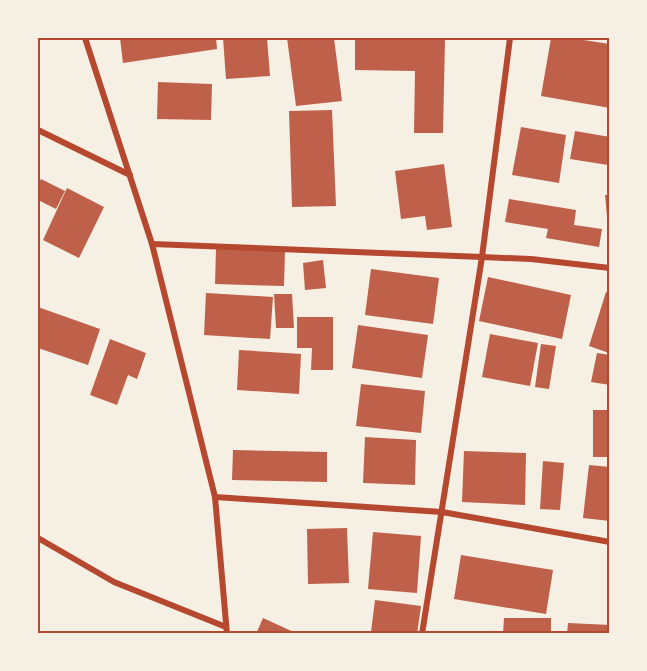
<svg xmlns="http://www.w3.org/2000/svg" width="647" height="671" font-family="'Roboto Condensed',sans-serif">
  <style>
    .building { fill: #bf614a }
    .lines { fill: none; stroke-linecap: round; stroke-linejoin: round }
    .minor { stroke: #b5482f; stroke-width: 6 }
    .neatline { fill: none; stroke: #b5482f; stroke-width: 2 }
  </style>
  <rect width="100%" height="100%" fill="#f6efe4"/>
  <g class="building">
    <polygon points="120,38 216,38 217,49 123,63"/>
    <polygon points="223,38 267,38 270,76 226,79"/>
    <polygon points="287,38 334,38 342,101 296,106"/>
    <polygon points="355,38 445,39 443,133 414,133 415,71 355,70"/>
    <polygon points="551,38 570,38 610,44 610,108 541,96"/>
    <polygon points="158,82 212,84 211,120 157,119"/>
    <polygon points="332,110 336,206 292,207 289,111"/>
    <polygon points="521,127 566,135 559,183 512,175"/>
    <polygon points="575,131 610,137 608,165 570,159"/>
    <polygon points="444,164 452,227 427,230 425,216 401,219 395,171"/>
    <polygon points="41,179 65,191 56,209 38,200 38,185"/>
    <polygon points="67,188 104,207 79,258 43,240"/>
    <polygon points="605,195 610,195 610,227 608,227"/>
    <polygon points="509,199 576,210 574,225 602,229 599,247 546,238 548,229 505,222"/>
    <polygon points="216,249 285,250 284,286 215,284"/>
    <polygon points="323,260 326,288 305,290 303,263"/>
    <polygon points="371,269 439,278 433,324 365,315"/>
    <polygon points="488,277 571,295 562,339 479,321"/>
    <polygon points="606,292 610,293 609,353 589,346"/>
    <polygon points="206,293 273,297 270,339 204,335"/>
    <polygon points="274,294 292,294 294,328 276,328"/>
    <polygon points="38,307 100,329 88,365 38,348"/>
    <polygon points="297,317 333,317 333,370 311,370 312,348 297,348"/>
    <polygon points="358,325 428,335 422,378 352,368"/>
    <polygon points="490,334 538,343 530,386 482,377"/>
    <polygon points="110,339 146,353 137,379 128,375 117,405 90,395"/>
    <polygon points="541,344 556,346 549,389 535,387"/>
    <polygon points="239,350 301,354 299,394 237,390"/>
    <polygon points="597,353 610,355 610,385 591,382"/>
    <polygon points="361,384 425,391 421,433 356,426"/>
    <rect x="593" y="410" width="17" height="47"/>
    <polygon points="365,437 416,440 415,485 363,483"/>
    <polygon points="233,450 327,452 327,482 232,480"/>
    <polygon points="464,451 526,453 525,505 462,502"/>
    <polygon points="543,461 564,463 560,510 540,509"/>
    <polygon points="589,465 610,467 610,521 583,518"/>
    <polygon points="347,528 349,583 308,584 307,529"/>
    <polygon points="373,532 421,536 417,593 368,589"/>
    <polygon points="461,555 553,570 546,614 454,599"/>
    <polygon points="375,600 421,606 417,634 371,632"/>
    <polygon points="263,618 298,634 256,634"/>
    <polygon points="504,618 551,618 551,634 503,634"/>
    <polygon points="568,623 610,625 610,634 567,634"/>
  </g>
  <g class="lines">
    <g class="minor">
      <polyline points="85,38 152,244 215,497 227,634"/>
      <polyline points="38,130 130,175"/>
      <polyline points="152,244 482,257 531,259 610,268"/>
      <polyline points="215,497 442,512 610,542"/>
      <polyline points="38,538 114,582 226,627"/>
      <polyline points="422,634 482,257 510,38"/>
    </g>
  </g>
  <rect width="647" height="671" fill="none" stroke="#f6efe4" stroke-width="78"/>
  <rect x="39" y="39" width="569" height="593" class="neatline"/>
</svg>
